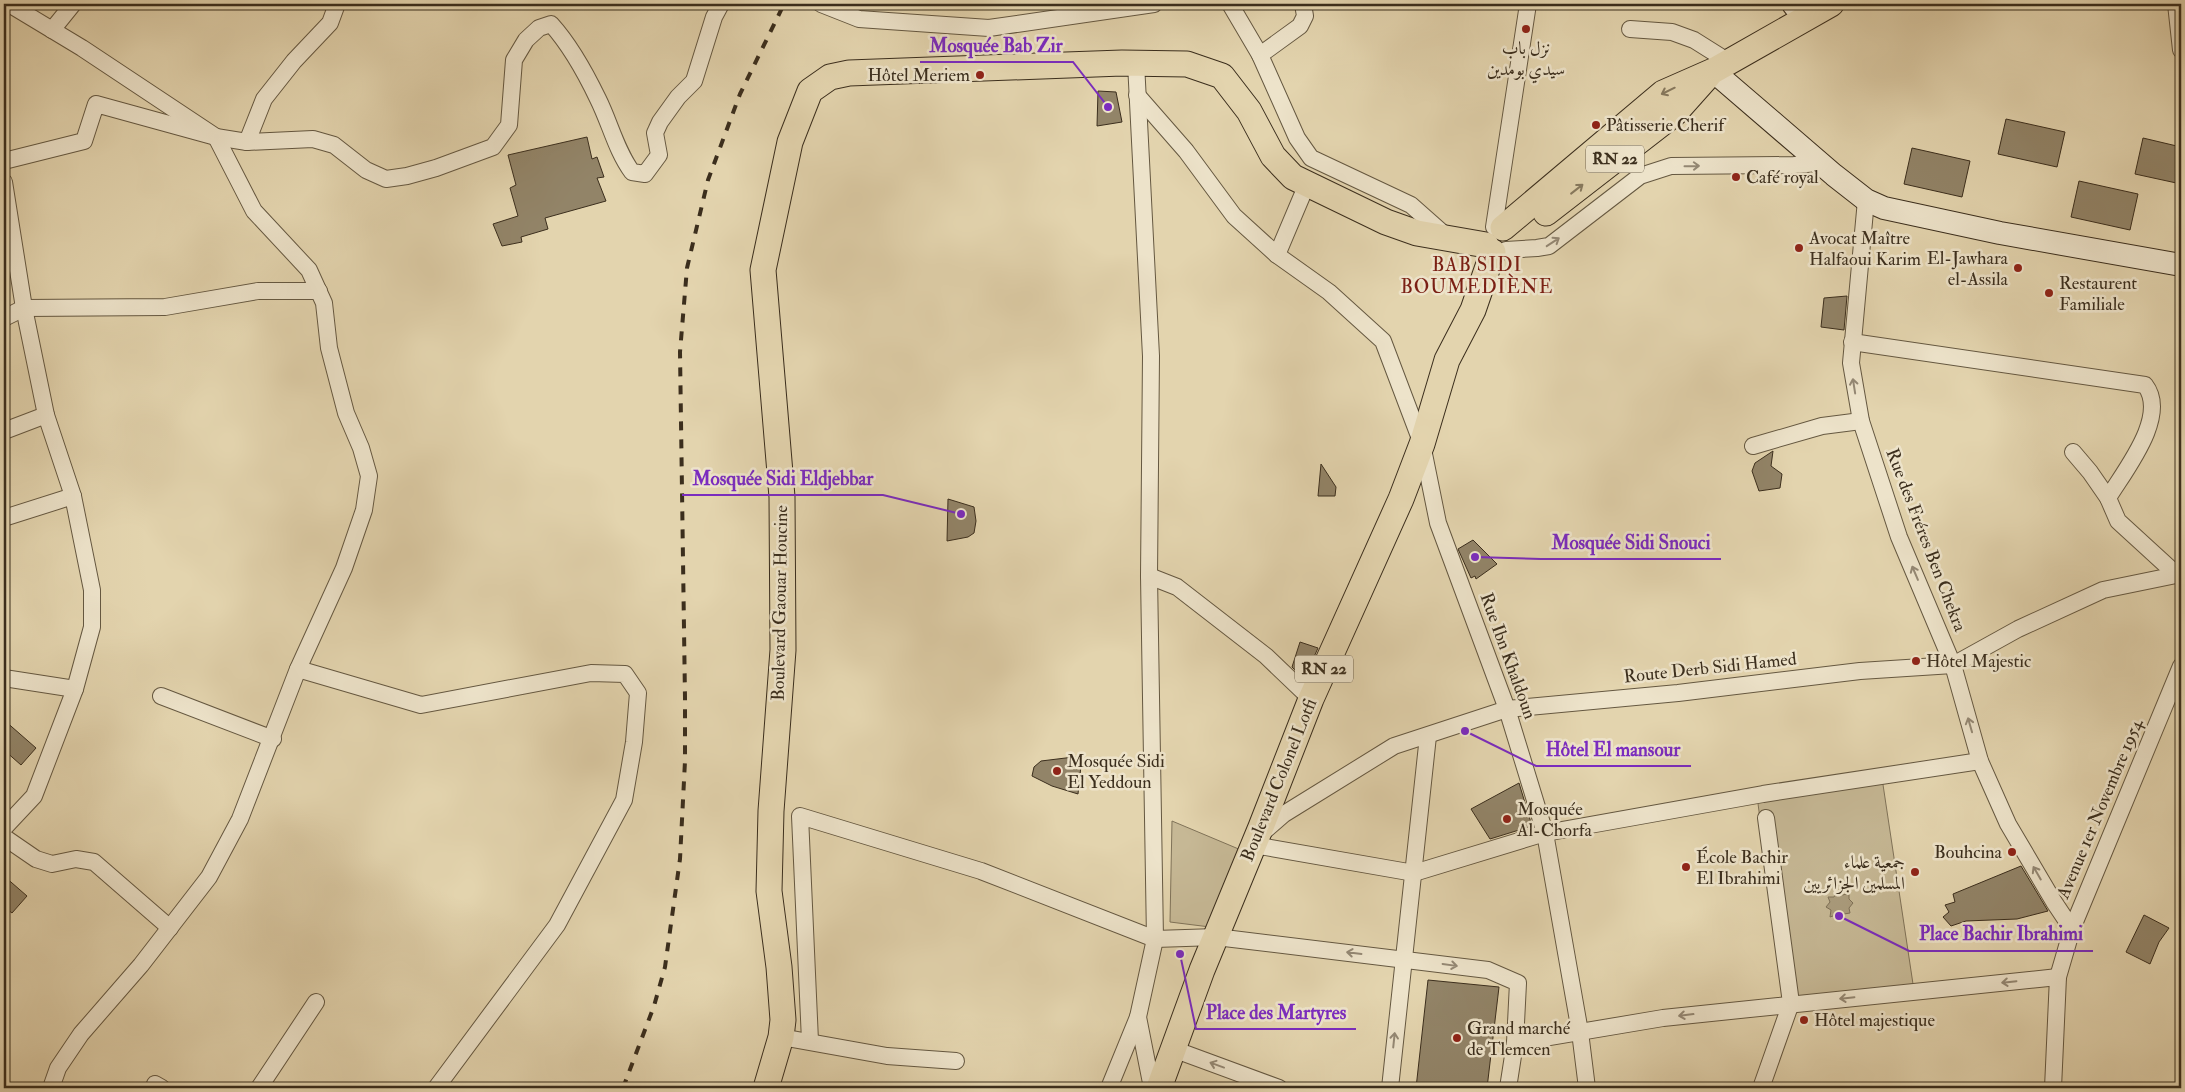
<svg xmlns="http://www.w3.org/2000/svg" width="2185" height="1092" font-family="'IM FELL Double Pica',Amiri,serif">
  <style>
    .green { fill: #c6b895; stroke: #807359 }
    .water { fill: #aa9c7d; stroke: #7e7057 }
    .building { fill: #928468; stroke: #3b2e1d }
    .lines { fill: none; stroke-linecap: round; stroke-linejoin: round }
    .minor-casing { stroke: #655841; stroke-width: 18 }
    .secondary-casing { stroke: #3b2e1d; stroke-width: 24 }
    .primary-casing { stroke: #3b2e1d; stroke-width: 27 }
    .minor { stroke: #ede3ca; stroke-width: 16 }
    .secondary { stroke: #ede3ca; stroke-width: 22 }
    .primary { stroke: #e3d4ae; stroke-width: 25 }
    .rail { stroke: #3b2e1d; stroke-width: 4; stroke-dasharray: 9 9; stroke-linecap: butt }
    .oneway { stroke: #87795e }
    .oneway2 { stroke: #948874 }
    .poi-dot { fill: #8f2418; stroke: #ede3ca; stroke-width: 2 }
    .labels { text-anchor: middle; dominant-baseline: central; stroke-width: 5; stroke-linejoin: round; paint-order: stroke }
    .shield { fill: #ede3ca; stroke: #706451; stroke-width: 1 }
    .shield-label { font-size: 16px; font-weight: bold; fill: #3b2e1d }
    .poi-label { font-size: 18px; fill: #3b2e1d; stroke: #ede3ca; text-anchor: start }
    .street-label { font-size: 18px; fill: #3b2e1d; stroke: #ede3ca }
    .neighbourhood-label { font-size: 19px; letter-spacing: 1px; fill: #7a1f14; stroke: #ede3ca }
    .leader { fill: none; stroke: #7b2cbf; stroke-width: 2 }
    .callout-dot { fill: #7b2cbf; stroke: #ede3ca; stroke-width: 2 }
    .callout-label { font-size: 19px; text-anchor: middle; font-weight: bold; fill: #7b2cbf; stroke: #ede3ca; stroke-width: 5; stroke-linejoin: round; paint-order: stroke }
  </style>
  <rect width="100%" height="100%" fill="#e3d4ae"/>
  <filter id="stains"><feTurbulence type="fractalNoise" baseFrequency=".004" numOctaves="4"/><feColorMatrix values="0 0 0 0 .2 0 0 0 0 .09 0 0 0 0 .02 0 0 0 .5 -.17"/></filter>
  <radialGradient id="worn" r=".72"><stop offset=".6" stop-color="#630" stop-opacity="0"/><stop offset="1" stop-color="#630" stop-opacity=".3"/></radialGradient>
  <g class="green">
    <polygon points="1882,778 1913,984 1784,1002 1757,796"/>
    <polygon points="1172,821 1241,850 1210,927 1170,922"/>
  </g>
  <polygon class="water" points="1837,892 1843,895 1849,893 1849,899 1853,903 1849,908 1850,913 1844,914 1841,918 1836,915 1830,917 1831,910 1826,907 1830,902 1828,897 1834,897"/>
  <g class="building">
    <polygon points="1098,91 1116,92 1122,122 1097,126"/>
    <polygon points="2006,119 2065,132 2057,167 1998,154"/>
    <polygon points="587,137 592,159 597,157 604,177 597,178 606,201 545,218 548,229 521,237 522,242 502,246 493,224 518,216 510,188 516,185 508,155"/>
    <polygon points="2143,138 2181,147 2181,184 2135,174"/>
    <polygon points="1912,148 1970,161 1962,197 1904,184"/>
    <polygon points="2079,181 2138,194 2130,230 2071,217"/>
    <polygon points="1847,296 1844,330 1821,327 1824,298"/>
    <polygon points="1773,451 1771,466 1782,474 1780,488 1759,491 1752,471 1755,463"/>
    <polygon points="1321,464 1336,487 1335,496 1318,496"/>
    <polygon points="948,499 974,507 976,521 974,533 968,537 947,541"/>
    <polygon points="1473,540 1497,564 1476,579 1475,576 1471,578 1458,549"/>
    <polygon points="1300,642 1318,648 1304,679 1292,667"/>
    <polygon points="4,720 36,748 21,765 4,750"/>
    <polygon points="1082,756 1078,794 1052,786 1032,776 1034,767 1041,761"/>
    <polygon points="1519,783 1532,826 1490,839 1471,809"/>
    <polygon points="2021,866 2048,911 2017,919 1966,921 1951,926 1943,917 1949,912 1945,905 1955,902 1953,894"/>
    <polygon points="4,876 27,896 12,913 4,907"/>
    <polygon points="2144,915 2169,928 2159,942 2150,964 2126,952"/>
    <polygon points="1428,980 1499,987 1487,1088 1416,1088"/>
  </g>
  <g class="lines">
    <g class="minor-casing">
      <g id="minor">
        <polyline points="9,4 82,48 216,137 254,211 309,270 324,303 329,348 346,413 361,448 369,476 364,510 344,568 298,669 240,819 209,877 141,965 81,1034 58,1068 51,1088"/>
        <polyline points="821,4 859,19 989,28 1154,4"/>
        <polyline points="1230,4 1260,55 1297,138 1311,158 1411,205 1446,236"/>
        <polyline points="2176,4 2181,50"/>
        <polyline points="1630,29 1672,32 1694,40 1729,62"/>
        <polyline points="52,30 73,4"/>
        <polyline points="1260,55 1300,26 1305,16 1303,4"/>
        <polyline points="1136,63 1151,356 1149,576 1155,939 1138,1017 1152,1088"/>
        <polyline points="1137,95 1186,151 1234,216 1277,255 1329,292 1383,341 1422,444 1438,523 1507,709 1545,833 1580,1032 1587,1088"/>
        <polyline points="247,142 264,99 294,61 330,23 337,4"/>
        <path d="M 4,161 L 84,141 L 96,104 L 216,137 L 247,142 L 313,139 L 334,145 L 366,170 L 386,179 L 407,176 L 436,168 L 493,147 L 509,125 L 514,60 L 526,40 L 539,28 L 551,24 C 570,45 586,74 598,99 C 610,123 616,150 632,172 L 645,174 L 659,155 L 655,133 L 660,122 L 678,97 L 694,81 L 714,17 L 721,4"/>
        <polyline points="4,182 24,308 46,415 73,496 92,590 92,627 75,689 34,796 4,828"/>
        <polyline points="1866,200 1851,363 1861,421 1899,537 1953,665 1980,761 2008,824 2054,902 2072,929"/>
        <polyline points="1494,227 1528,4"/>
        <polyline points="1506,250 1537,248 1549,246 1640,176 1671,166 1794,165 1819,163"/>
        <polyline points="1277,255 1307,184"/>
        <polyline points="4,318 24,308 165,307 258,291 319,291"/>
        <path d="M 1852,342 L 2145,385 C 2169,416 2125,470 2108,498"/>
        <polyline points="4,431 46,415"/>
        <polyline points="1753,446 1822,426 1861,421"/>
        <polyline points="2073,452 2090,472 2108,498 2118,521 2177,575"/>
        <polyline points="4,518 73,496"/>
        <polyline points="1149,576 1177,587 1266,656 1311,699"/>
        <polyline points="298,669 421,705 591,673 625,674 638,693 634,742 624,800 557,925 436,1088"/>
        <polyline points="4,678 75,689"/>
        <polyline points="161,696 273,739"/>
        <polyline points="1261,834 1284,814 1394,746 1507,709 1678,693 1860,671 1953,665 2018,629 2103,590 2181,574"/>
        <polyline points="4,837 36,859 52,864 76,859 94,862 170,928"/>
        <polyline points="1254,845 1414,873 1545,833 1763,794 1980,761"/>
        <polyline points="781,1037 887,1056 956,1061"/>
        <polyline points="810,1041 800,816 981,871 1155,939 1216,937 1488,970 1518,983 1515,1043 1508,1088"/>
        <polyline points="1515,1043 1663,1018 2058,977"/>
        <polyline points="1173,1049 1279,1088"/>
        <polyline points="155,1084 162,1088"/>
        <polyline points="259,1088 316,1002"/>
        <polyline points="1109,1088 1138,1017"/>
        <polyline points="1390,1088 1428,736"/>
        <polyline points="1761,1088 1791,1003 1766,818"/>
        <polyline points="2053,1088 2058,977 2072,929 2181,666"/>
      </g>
    </g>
    <g class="secondary-casing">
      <g id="secondary">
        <polyline points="1793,4 1804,18"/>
        <polyline points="1713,71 1834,175 1866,200 1884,208 2000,233 2181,265"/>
      </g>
    </g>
    <g class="primary-casing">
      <g id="primary">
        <polyline points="1546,213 1675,113 1708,76"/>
        <polyline points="1503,228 1663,93 1713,71 1831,4"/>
        <polyline points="766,1088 781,1037 783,1020 779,967 769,891 771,811 783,650 782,497 763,270 790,142 810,91 830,77 849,73 1122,63 1187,64 1222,76 1249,111 1273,156 1293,177 1386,222 1417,233 1486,245"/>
        <polyline points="1159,1088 1202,970 1261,827 1311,699 1401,499 1422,444 1447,360 1473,310 1493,252"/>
      </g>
    </g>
    <use href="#minor" class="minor"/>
    <use href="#secondary" class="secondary"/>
    <use href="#primary" class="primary"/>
    <polyline class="rail" points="623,1088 654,1006 665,967 680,859 685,761 685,698 680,352 687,268 708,180 740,94 784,4"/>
  </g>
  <defs><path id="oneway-shaft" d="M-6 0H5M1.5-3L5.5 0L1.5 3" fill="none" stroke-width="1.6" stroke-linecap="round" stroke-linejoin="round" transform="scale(1.25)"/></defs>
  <g class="oneway">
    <use href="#oneway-shaft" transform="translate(1668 91) rotate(154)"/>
    <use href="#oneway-shaft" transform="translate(1577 189) rotate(-38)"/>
  </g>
  <g class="oneway2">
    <use href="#oneway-shaft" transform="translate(1692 166) rotate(-1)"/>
    <use href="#oneway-shaft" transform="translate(1553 242) rotate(-33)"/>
    <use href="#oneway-shaft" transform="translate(1854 386) rotate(-99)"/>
    <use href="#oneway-shaft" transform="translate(1915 573) rotate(-113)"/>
    <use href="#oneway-shaft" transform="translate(1970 725) rotate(-106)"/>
    <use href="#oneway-shaft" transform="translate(2037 873) rotate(-120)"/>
    <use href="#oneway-shaft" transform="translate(1354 953) rotate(-173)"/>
    <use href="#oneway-shaft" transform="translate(1450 965) rotate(8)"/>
    <use href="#oneway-shaft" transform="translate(2009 982) rotate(174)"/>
    <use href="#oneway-shaft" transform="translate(1847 998) rotate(174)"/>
    <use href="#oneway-shaft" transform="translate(1686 1015) rotate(173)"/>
    <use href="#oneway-shaft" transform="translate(1394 1040) rotate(-84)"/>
    <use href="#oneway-shaft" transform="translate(1217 1065) rotate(-160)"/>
  </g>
  <g class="poi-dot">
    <circle cx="1526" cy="29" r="5"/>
    <circle cx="980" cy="75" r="5"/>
    <circle cx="1596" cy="125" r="5"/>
    <circle cx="1736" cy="177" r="5"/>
    <circle cx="1799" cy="248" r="5"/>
    <circle cx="2018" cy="268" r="5"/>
    <circle cx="2049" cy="293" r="5"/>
    <circle cx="1916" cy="661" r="5"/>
    <circle cx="1057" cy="771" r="5"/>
    <circle cx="1507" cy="819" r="5"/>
    <circle cx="2012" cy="852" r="5"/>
    <circle cx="1686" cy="867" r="5"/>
    <circle cx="1915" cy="872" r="5"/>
    <circle cx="1804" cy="1020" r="5"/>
    <circle cx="1457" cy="1038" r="5"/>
  </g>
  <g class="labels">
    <g class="shield">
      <rect x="1586" y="145.5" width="58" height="27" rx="4"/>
      <rect x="1295" y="655.5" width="58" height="27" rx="4"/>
    </g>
    <g class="shield-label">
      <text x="1615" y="159">RN 22</text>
      <text x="1324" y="669">RN 22</text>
    </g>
    <g class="poi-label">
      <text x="1526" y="48" text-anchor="middle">نزل باب<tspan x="1526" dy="21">سيدي بومدين</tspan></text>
      <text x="970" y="75" text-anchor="end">Hôtel Meriem</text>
      <text x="1606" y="125">Pâtisserie Cherif</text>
      <text x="1746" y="177">Café royal</text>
      <text x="1809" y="238">Avocat Maître<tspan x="1809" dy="21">Halfaoui Karim</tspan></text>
      <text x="2008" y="258" text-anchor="end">El-Jawhara<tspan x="2008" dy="21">el-Assila</tspan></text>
      <text x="2059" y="283">Restaurent<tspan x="2059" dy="21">Familiale</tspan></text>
      <text x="1926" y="661">Hôtel Majestic</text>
      <text x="1067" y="761">Mosquée Sidi<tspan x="1067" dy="21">El Yeddoun</tspan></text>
      <text x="1517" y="809">Mosquée<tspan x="1517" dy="21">Al-Chorfa</tspan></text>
      <text x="2002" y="852" text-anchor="end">Bouhcina</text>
      <text x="1696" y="857">École Bachir<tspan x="1696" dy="21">El Ibrahimi</tspan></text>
      <text x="1905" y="862" text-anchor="end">جمعية علماء<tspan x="1905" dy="21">المسلمين الجزائريين</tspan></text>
      <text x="1814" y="1020">Hôtel majestique</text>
      <text x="1467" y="1028">Grand marché<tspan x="1467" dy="21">de Tlemcen</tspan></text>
    </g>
    <g class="street-label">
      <text transform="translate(1926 540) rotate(69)">Rue des Fréres Ben Chekra</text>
      <text transform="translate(780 603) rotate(-89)">Boulevard Gaouar Houcine</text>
      <text transform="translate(1508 656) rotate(70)">Rue Ibn Khaldoun</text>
      <text transform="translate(1710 668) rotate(-6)">Route Derb Sidi Hamed</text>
      <text transform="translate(1279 780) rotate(-68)">Boulevard Colonel Lotfi</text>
      <text transform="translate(2100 809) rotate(-67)">Avenue 1er Novembre 1954</text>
    </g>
    <g class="neighbourhood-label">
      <text x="1477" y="265">BAB SIDI<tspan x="1477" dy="22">BOUMEDIÈNE</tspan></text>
    </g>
  </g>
  <path class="leader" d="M1108 107L1073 62H920M961 514L883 495H682M1475 557L1541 559H1721M1465 731L1536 766H1691M1839 916L1909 951H2093M1180 954L1196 1029H1356"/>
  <g class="callout-dot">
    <circle cx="1108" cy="107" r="5"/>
    <circle cx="961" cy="514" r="5"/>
    <circle cx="1475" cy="557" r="5"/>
    <circle cx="1465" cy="731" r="5"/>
    <circle cx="1839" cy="916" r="5"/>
    <circle cx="1180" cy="954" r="5"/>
  </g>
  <g class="callout-label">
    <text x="996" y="52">Mosquée Bab Zir</text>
    <text x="783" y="485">Mosquée Sidi Eldjebbar</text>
    <text x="1631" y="549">Mosquée Sidi Snouci</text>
    <text x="1613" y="756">Hôtel El mansour</text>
    <text x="2001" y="940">Place Bachir Ibrahimi</text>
    <text x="1276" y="1019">Place des Martyres</text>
  </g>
  <rect width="2185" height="1092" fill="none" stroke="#e3d4ae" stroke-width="20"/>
  <rect x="5" y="5" width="2175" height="1082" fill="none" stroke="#3b2e1d" stroke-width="2.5"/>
  <rect x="10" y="10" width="2165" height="1072" fill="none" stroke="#3b2e1d"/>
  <rect width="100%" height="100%" filter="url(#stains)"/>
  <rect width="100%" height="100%" fill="url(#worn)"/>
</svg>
